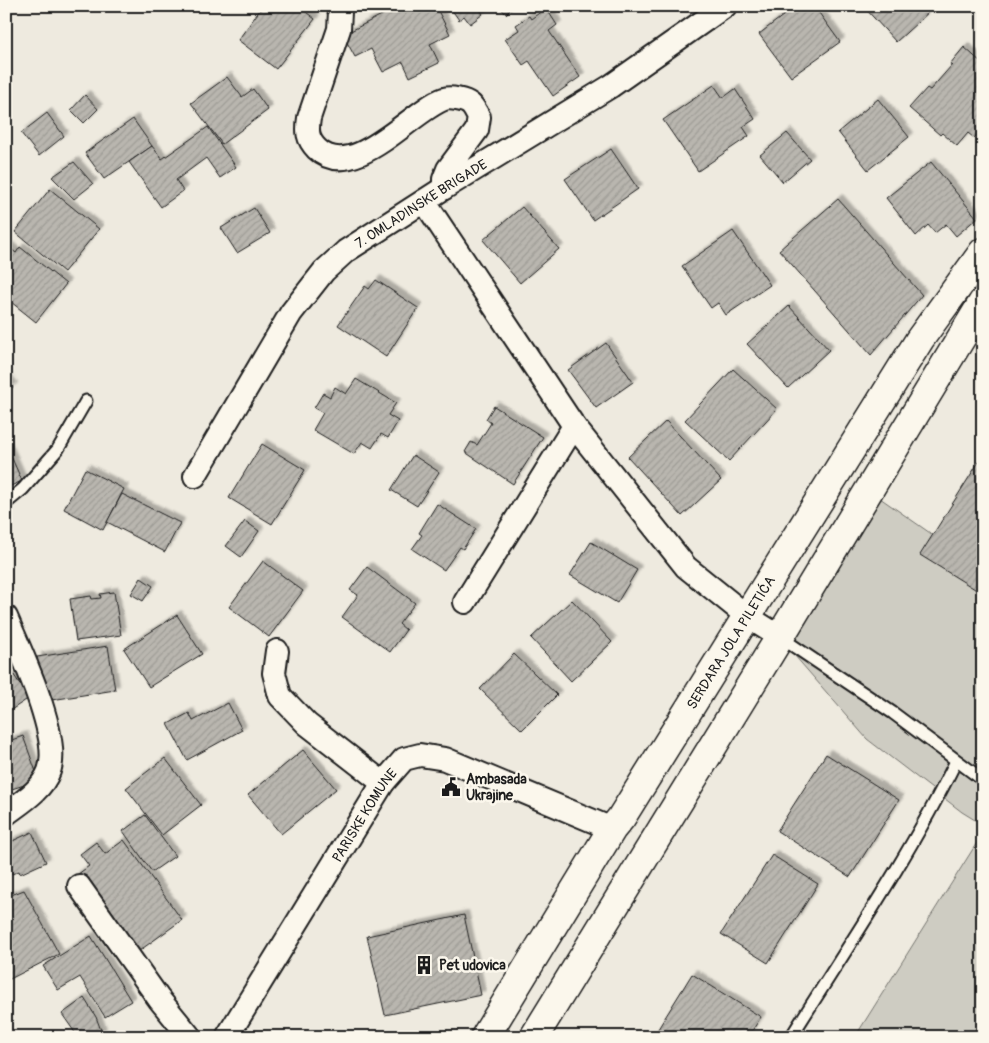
<svg xmlns="http://www.w3.org/2000/svg" width="989" height="1043" font-family="Pangolin,sans-serif">
  <style>
    .green { fill: #ceccc2; stroke: #75746f }
    .building { fill: url(#building-hatch); stroke: #1c1c1c; filter: url(#shadow) }
    .lines { fill: none; stroke-linecap: round; stroke-linejoin: round }
    .service-casing { stroke: #1c1c1c; stroke-width: 15 }
    .minor-casing { stroke: #1c1c1c; stroke-width: 26 }
    .secondary-casing { stroke: #1c1c1c; stroke-width: 31 }
    .service { stroke: #fbf7ec; stroke-width: 11 }
    .minor { stroke: #fbf7ec; stroke-width: 22 }
    .secondary { stroke: #fbf7ec; stroke-width: 28 }
    .labels { text-anchor: middle; dominant-baseline: central; stroke-width: 5; stroke-linejoin: round; paint-order: stroke }
    .street-label { font-size: 14px; fill: #1c1c1c; stroke: #fbf7ec }
    .poi-label { font-size: 14px; font-weight: bold; fill: #1c1c1c; stroke: #fbf7ec; text-anchor: start }
  </style>
  <defs>
    <pattern id="building-hatch" width="6" height="6" patternUnits="userSpaceOnUse" patternTransform="scale(1.25)"><rect width="6" height="6" fill="#b9b6af"/><path d="M-1 1l2-2M0 6l6-6M5 7l2-2" fill="none" stroke="#9e9c96"/></pattern>
    <filter id="shadow"><feDropShadow dx="4.5" dy="-4.5" stdDeviation="1" flood-color="#0004"/></filter>
  </defs>
  <rect width="100%" height="100%" fill="#eeeadf"/>
  <filter id="ink" filterUnits="userSpaceOnUse"><feTurbulence type="fractalNoise" baseFrequency=".02" numOctaves="2"/><feDisplacementMap in="SourceGraphic" scale="10" xChannelSelector="R" yChannelSelector="G"/><feConvolveMatrix kernelMatrix="1 2 1 2 8 2 1 2 1" color-interpolation-filters="sRGB"/></filter>
  <g filter="url(#ink)">
    <g class="green">
      <polygon points="870,491 983,570 983,825 962,812 867,739 775,633"/>
      <polygon points="983,833 983,1037 855,1037"/>
    </g>
    <g class="building">
      <polygon points="263,6 298,6 315,19 276,69 238,40"/>
      <polygon points="399,6 442,6 437,9 450,34 430,44 439,63 410,77 403,62 383,72 371,49 355,57 343,35"/>
      <polygon points="449,6 477,6 483,14 470,24 464,16 459,20"/>
      <polygon points="499,6 514,6 506,14"/>
      <polygon points="796,6 814,6 840,42 791,77 759,34"/>
      <polygon points="863,6 924,6 929,12 896,42"/>
      <polygon points="546,8 557,25 549,31 580,77 553,96 529,61 523,65 505,39 519,30 516,25 529,16 531,19"/>
      <polygon points="964,47 983,64 983,128 974,138 968,133 957,146 942,133 940,135 909,108 927,88 930,90 952,65 950,64"/>
      <polygon points="227,77 242,97 253,89 268,110 222,144 191,103"/>
      <polygon points="714,85 723,98 735,89 755,119 743,127 749,136 698,171 663,120"/>
      <polygon points="85,95 98,109 84,123 71,110"/>
      <polygon points="878,99 909,137 868,170 838,132"/>
      <polygon points="47,113 64,136 39,156 21,133"/>
      <polygon points="133,119 152,146 104,179 85,153"/>
      <polygon points="208,127 236,167 220,178 206,158 176,180 183,191 161,207 129,162 152,146 162,159"/>
      <polygon points="787,133 810,159 783,182 760,155"/>
      <polygon points="611,149 638,189 593,220 565,179"/>
      <polygon points="74,162 93,184 74,199 52,177"/>
      <polygon points="931,162 977,218 956,236 946,224 935,233 928,225 916,236 886,198"/>
      <polygon points="50,189 99,229 64,272 15,232"/>
      <polygon points="838,199 922,295 871,355 779,250"/>
      <polygon points="522,207 559,249 520,283 483,240"/>
      <polygon points="254,208 270,233 237,253 221,228"/>
      <polygon points="733,231 770,285 726,315 718,303 711,308 682,266"/>
      <polygon points="6,245 16,253 20,247 66,284 36,322 6,298"/>
      <polygon points="376,280 418,308 386,357 338,325 365,286 369,289"/>
      <polygon points="789,306 829,350 788,388 747,344"/>
      <polygon points="606,343 633,382 596,408 568,370"/>
      <polygon points="733,369 777,409 729,461 685,420"/>
      <polygon points="6,378 13,387 6,392"/>
      <polygon points="356,379 396,403 388,415 398,421 388,438 381,434 372,448 362,442 354,454 313,430 323,413 314,408 323,393 330,397 335,387 346,394"/>
      <polygon points="494,406 543,437 513,484 465,452 471,442 477,445 491,423 486,419"/>
      <polygon points="666,421 721,480 682,516 628,457"/>
      <polygon points="262,444 305,470 272,524 229,498"/>
      <polygon points="6,445 22,481 6,488"/>
      <polygon points="413,455 439,472 417,506 391,490"/>
      <polygon points="980,460 983,461 983,594 920,555"/>
      <polygon points="85,469 124,489 103,530 64,509"/>
      <polygon points="122,494 180,523 165,552 107,522"/>
      <polygon points="437,504 476,529 463,549 460,547 444,570 412,549 422,535 419,533"/>
      <polygon points="245,521 259,531 241,557 226,546"/>
      <polygon points="591,542 637,570 617,603 570,575"/>
      <polygon points="263,561 303,591 269,637 229,607"/>
      <polygon points="367,567 415,603 399,624 406,630 390,652 342,617 358,595 350,590"/>
      <polygon points="141,578 153,586 143,601 131,594"/>
      <polygon points="114,592 121,635 76,641 70,599 91,596 92,599 101,598 100,594"/>
      <polygon points="572,600 612,642 571,681 531,638"/>
      <polygon points="177,615 202,654 149,687 124,649"/>
      <polygon points="108,646 115,690 45,701 37,657"/>
      <polygon points="514,654 557,695 522,730 480,689"/>
      <polygon points="6,663 29,698 11,710 6,703"/>
      <polygon points="228,703 242,730 187,760 168,724 189,713 193,721"/>
      <polygon points="23,736 39,780 6,791 6,742"/>
      <polygon points="303,750 336,789 281,834 248,795"/>
      <polygon points="826,754 899,800 850,877 777,831"/>
      <polygon points="165,758 201,805 162,835 126,788"/>
      <polygon points="145,815 175,856 152,872 123,831"/>
      <polygon points="32,832 46,862 20,874 19,871 12,874 6,862 6,844"/>
      <polygon points="124,840 182,920 132,956 74,877 89,866 80,854 96,842 105,854"/>
      <polygon points="772,855 818,884 768,963 721,934"/>
      <polygon points="24,890 59,954 6,981 6,897"/>
      <polygon points="464,915 481,995 385,1015 367,936"/>
      <polygon points="91,936 131,1001 105,1017 80,977 58,990 43,966"/>
      <polygon points="692,974 761,1017 748,1037 653,1037"/>
      <polygon points="84,998 96,1017 102,1033 95,1037 85,1037 83,1034 78,1037 62,1014"/>
    </g>
    <g class="lines">
      <g class="service-casing">
        <g id="service">
          <polyline points="6,503 23,489 58,449 86,401"/>
          <polyline points="780,637 893,713 983,780"/>
          <path d="M 791,1037 C 848,946 909,857 956,761"/>
        </g>
      </g>
      <g class="minor-casing">
        <g id="minor">
          <path d="M 337,6 L 340,12 L 339,29 L 309,118 C 307,131 307,139 317,149 C 353,184 412,110 444,99 C 451,97 465,100 470,104 C 474,107 476,113 479,117 L 477,130 L 448,169 L 444,179 L 444,188"/>
          <polyline points="424,201 574,426 686,567 748,617 780,637"/>
          <path id="s1" d="M 195,476 L 291,313 L 324,271 L 346,251 L 444,188 L 611,86 L 725,6"/>
          <polyline points="465,602 574,426"/>
          <path d="M 6,617 C 20,650 62,738 49,771 C 42,790 22,802 6,814"/>
          <polyline points="277,651 274,673 280,696 307,724 383,783"/>
          <polyline points="79,886 159,999 190,1037"/>
          <path id="s2" d="M 227,1037 L 383,783 L 404,759 L 420,755 L 445,759 L 612,829"/>
        </g>
      </g>
      <g class="secondary-casing">
        <g id="secondary">
          <path id="s3" d="M 485,1037 L 612,829 L 621,818 L 920,339 L 983,252"/>
          <polyline points="534,1037 780,637 983,302"/>
        </g>
      </g>
      <use href="#service" class="service"/>
      <use href="#minor" class="minor"/>
      <use href="#secondary" class="secondary"/>
    </g>
  </g>
  <defs>
    <g id="civic-bare" transform="scale(1.5)"><path d="M-.6-6.5H3V-4.5H.6V-3L4-1V1h2V6H-6V1h2V-1L-.6-3ZM-1.2 2.5V6h2.4V2.5Z" fill="#1c1c1c" stroke="#fbf7ec" stroke-width="2.5" paint-order="stroke"/></g>
    <g id="building-bare" transform="scale(1.5)"><path d="M-4-6H4V6H1V3H-1V6H-4ZM-2.5-4.3h1.7v1.8h-1.7ZM.8-4.3h1.7v1.8H.8ZM-2.5-1h1.7V.8h-1.7ZM.8-1h1.7V.8H.8Z" fill="#1c1c1c" stroke="#fbf7ec" stroke-width="2.5" paint-order="stroke"/></g>
  </defs>
  <g fill-rule="evenodd">
    <use href="#civic-bare" x="451" y="787"/>
    <use href="#building-bare" x="424" y="965"/>
  </g>
  <g class="labels">
    <g class="street-label">
      <text stroke="none"><textPath href="#s1" startOffset="361">7. OMLADINSKE BRIGADE</textPath></text>
      <text stroke="none"><textPath href="#s3" startOffset="465">SERDARA JOLA PILETIĆA</textPath></text>
      <text stroke="none"><textPath href="#s2" startOffset="261">PARISKE KOMUNE</textPath></text>
    </g>
    <g class="poi-label">
      <text x="466" y="779">Ambasada<tspan x="466" dy="16">Ukrajine</tspan></text>
      <text x="439" y="965">Pet udovica</text>
    </g>
  </g>
  <rect width="989" height="1043" fill="none" stroke="#fbf7ec" stroke-width="25"/>
  <rect x="12" y="12" width="964" height="1018" fill="none" stroke="#1c1c1c" stroke-width="2" filter="url(#ink)"/>
</svg>
